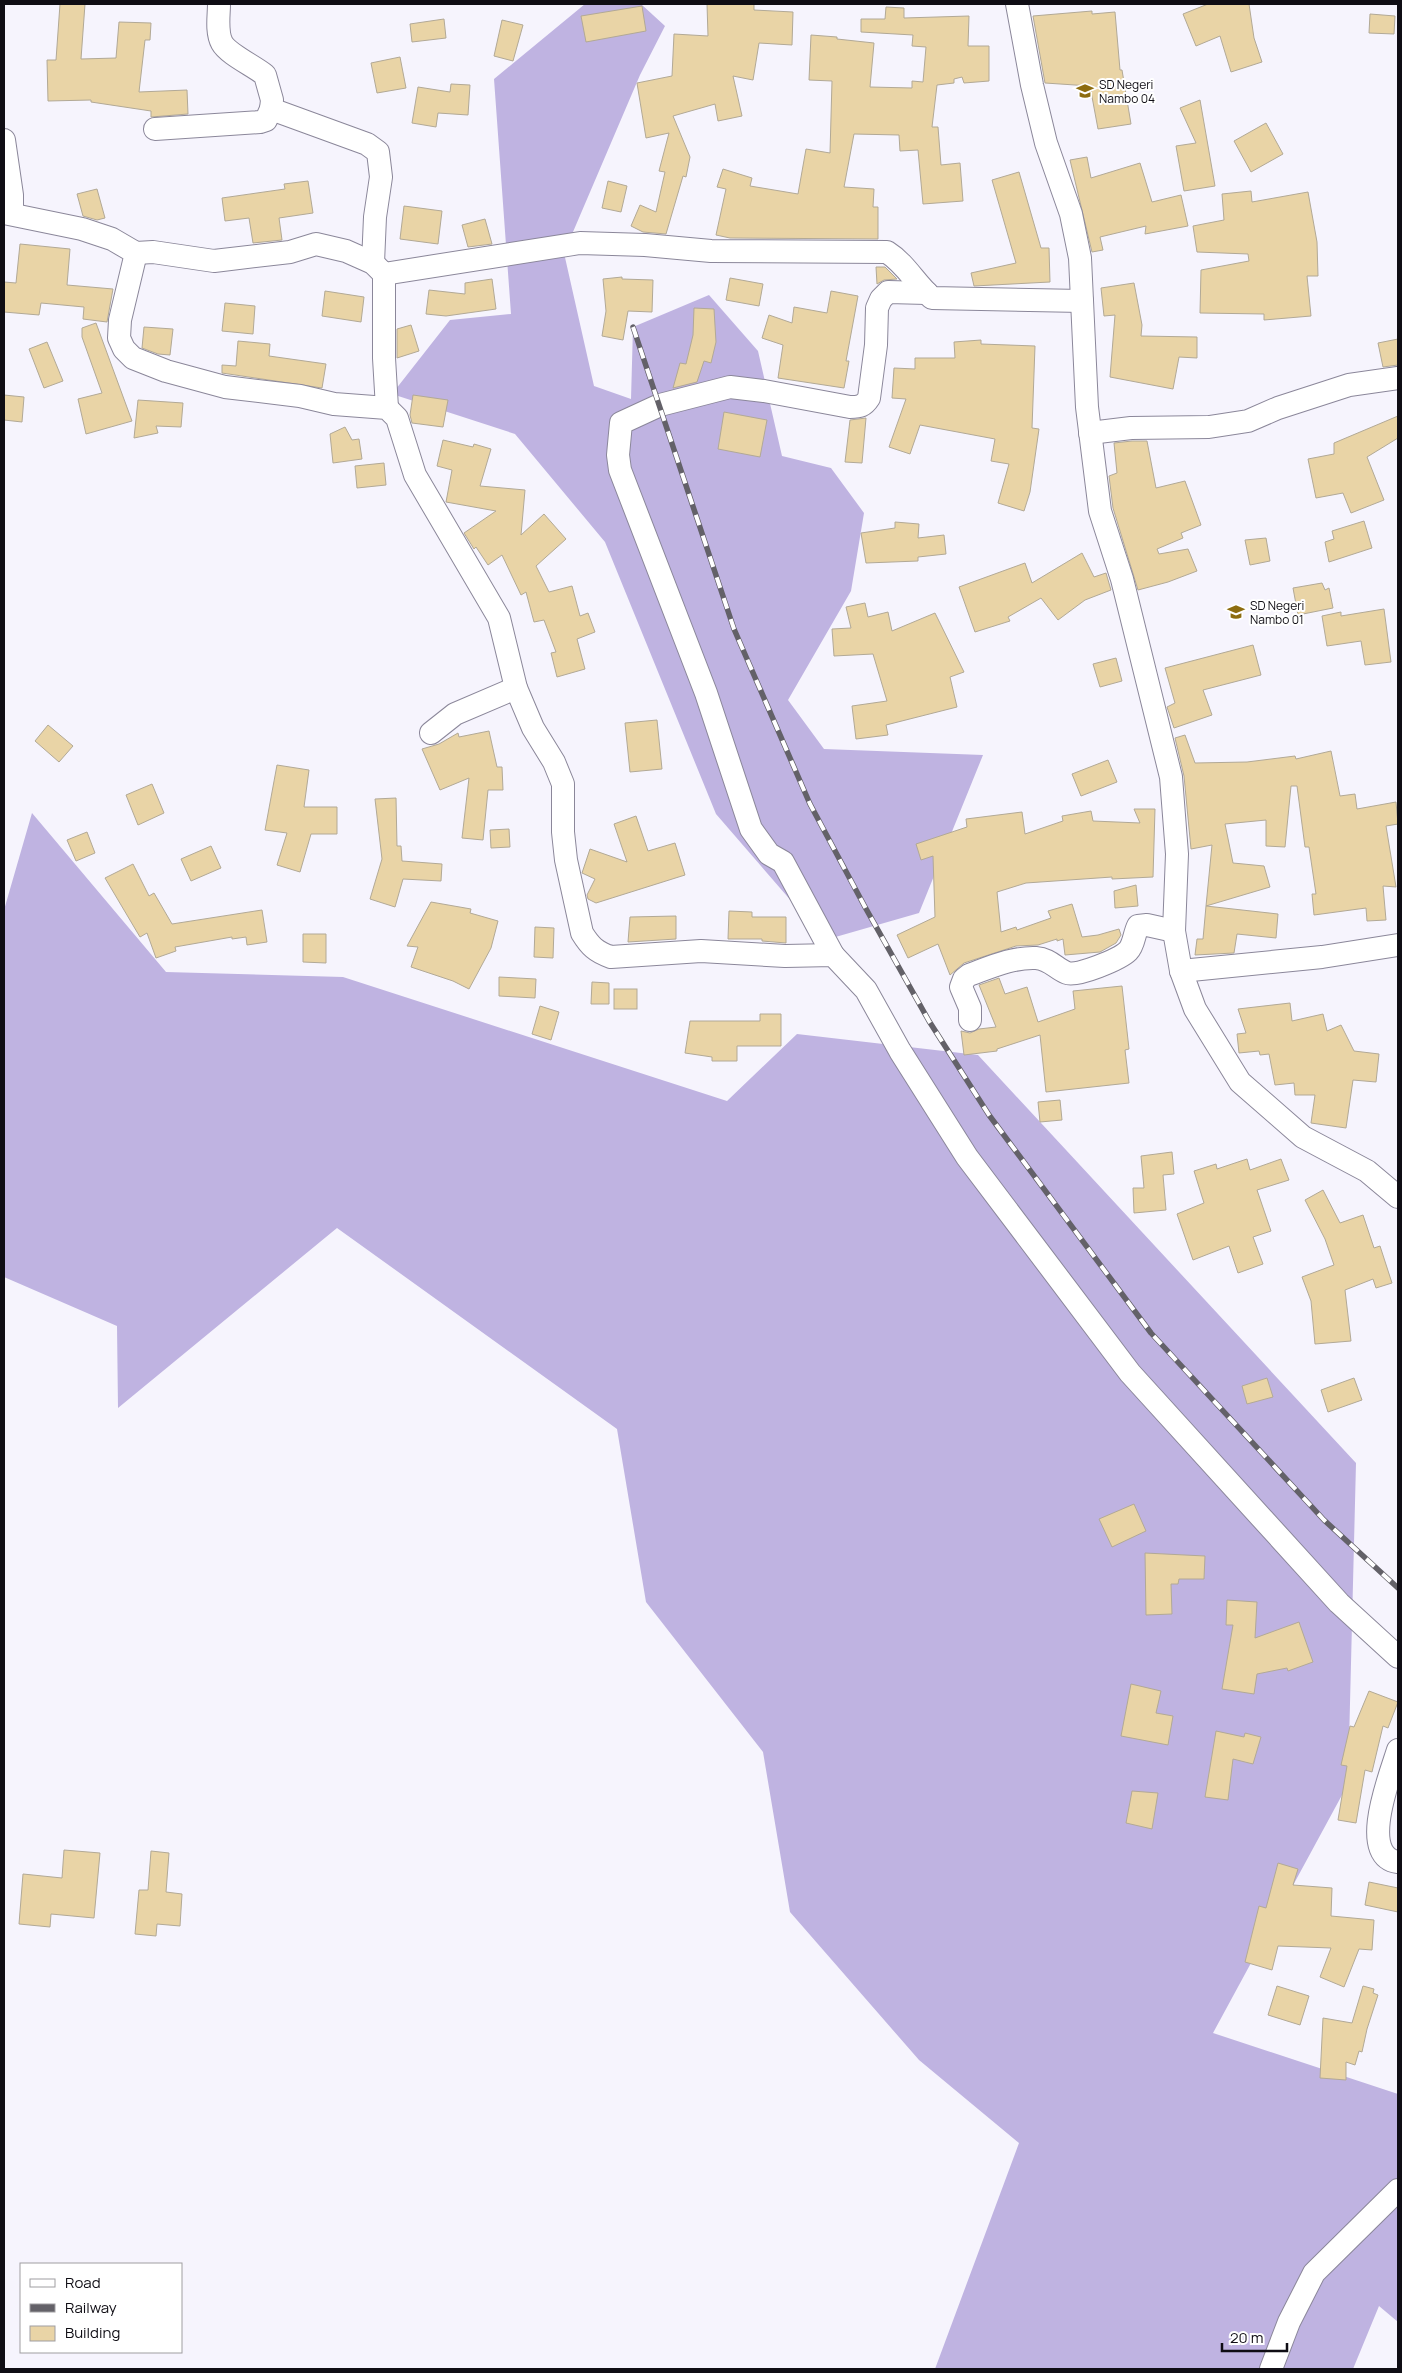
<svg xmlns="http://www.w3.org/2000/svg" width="1402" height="2373" font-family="Manrope,sans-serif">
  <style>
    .forest { fill: #bfb3e1 }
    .building { fill: #e9d4a6; stroke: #b2a996 }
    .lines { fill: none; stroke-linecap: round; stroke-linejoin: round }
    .minor-casing { stroke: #8b879a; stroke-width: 24 }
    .minor { stroke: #fff; stroke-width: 22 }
    .rail-casing { stroke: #636168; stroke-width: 5.5 }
    .rail { stroke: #fff; stroke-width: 4; stroke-dasharray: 11; stroke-linecap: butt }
    .labels { text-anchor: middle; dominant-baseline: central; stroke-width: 4; stroke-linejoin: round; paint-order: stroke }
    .poi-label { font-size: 12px; fill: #0f0d14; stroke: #fff; text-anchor: start }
  </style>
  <rect width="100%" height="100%" fill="#f6f4fd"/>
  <g class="forest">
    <polygon points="585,4 641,4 665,26 640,75 564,253 594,386 631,399 633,327 709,295 758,351 782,456 831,468 864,513 851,591 788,700 824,749 983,755 919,913 825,940 716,814 605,542 515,434 392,394 450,320 511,314 494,79"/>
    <polygon points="32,813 166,972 343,977 727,1101 797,1034 978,1055 1356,1463 1348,1784 1213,2033 1398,2094 1398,2322 1379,2306 1353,2369 935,2369 1019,2143 919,2060 790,1912 763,1752 646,1602 617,1429 337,1228 118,1408 117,1326 4,1277 4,910"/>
  </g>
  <g class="building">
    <polygon points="60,4 85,4 81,59 116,58 119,22 151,23 150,40 145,40 139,92 187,90 188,114 151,117 151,111 91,102 91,100 48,101 47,60 56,60"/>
    <polygon points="707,4 754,4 754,10 793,12 792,45 759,43 753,80 733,76 742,116 718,121 715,104 673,116 690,157 686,177 683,176 666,234 643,232 631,226 640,205 656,212 665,172 659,171 669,133 646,138 637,83 672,76 674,34 708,36"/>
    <polygon points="1208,4 1249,4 1254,38 1262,62 1231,72 1220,36 1196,46 1183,14"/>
    <polygon points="642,6 646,31 586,42 581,16"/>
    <polygon points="886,7 904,8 904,18 969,16 968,46 989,46 989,81 964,83 962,77 954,79 954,83 937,85 932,127 938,127 941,165 960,163 963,201 923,204 918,150 900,151 899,135 854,134 844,187 874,189 873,207 878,207 878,239 730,238 716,235 726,189 717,187 723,169 752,178 750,186 798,194 806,149 830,153 832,81 809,80 811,35 837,37 837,39 874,43 870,87 912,88 912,81 923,82 926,47 912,46 913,35 861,32 861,19 885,19"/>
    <polygon points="1092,11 1092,14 1115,12 1120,70 1122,70 1131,124 1098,129 1090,86 1045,83 1033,16"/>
    <polygon points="1370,14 1395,16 1394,34 1369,33"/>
    <polygon points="444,19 446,38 412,42 410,24"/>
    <polygon points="502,20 523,25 513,61 494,56"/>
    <polygon points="400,57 406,88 377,93 371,63"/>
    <polygon points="451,84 470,85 468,115 438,113 436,127 412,123 418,87 450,92"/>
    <polygon points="1200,100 1215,186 1184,191 1176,146 1196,143 1180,108"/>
    <polygon points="1266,123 1283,154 1251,172 1234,141"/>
    <polygon points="1087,157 1091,178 1140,163 1152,202 1181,195 1188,226 1145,234 1146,226 1100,237 1103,250 1092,252 1070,160"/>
    <polygon points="1019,172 1041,248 1049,248 1050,282 974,286 971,273 1016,263 992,180"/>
    <polygon points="308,181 313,213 279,218 282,240 253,243 249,218 225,221 222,198 285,189 284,184"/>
    <polygon points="608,181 627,186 621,212 602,208"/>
    <polygon points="97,189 105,218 97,220 83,216 77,194"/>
    <polygon points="1251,191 1252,202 1308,192 1317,242 1318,276 1307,276 1311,316 1264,320 1264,314 1200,313 1201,270 1249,261 1248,254 1197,252 1193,226 1224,220 1222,194"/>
    <polygon points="404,206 442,211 438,244 400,239"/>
    <polygon points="485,219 492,244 468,247 462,225"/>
    <polygon points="20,244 70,249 67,285 113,289 107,322 83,319 84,307 41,303 39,315 4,312 4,282 16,283"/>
    <polygon points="876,267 885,267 897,279 884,280 877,284"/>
    <polygon points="622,277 622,279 653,280 652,312 628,311 623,340 602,336 606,311 603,279"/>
    <polygon points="730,278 763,284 759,306 726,300"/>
    <polygon points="492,279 496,309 446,316 426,314 429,290 465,294 465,283"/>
    <polygon points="1134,283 1142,325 1141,336 1197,337 1197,358 1179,357 1173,389 1110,377 1115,315 1104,316 1101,288"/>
    <polygon points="325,291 364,297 361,322 322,316"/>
    <polygon points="831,291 858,296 846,361 849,361 844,388 778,378 783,345 762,338 769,315 792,323 794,307 827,313"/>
    <polygon points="225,303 255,306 253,334 222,331"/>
    <polygon points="694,308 714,309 716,342 711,363 704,361 697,382 673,388 680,363 686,364 693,335"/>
    <polygon points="96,323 132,421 86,434 78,399 102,393 82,337 82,328"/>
    <polygon points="411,325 419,351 397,358 397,329"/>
    <polygon points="144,327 173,329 170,355 158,354 142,348"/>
    <polygon points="1398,339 1398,365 1383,367 1378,343"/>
    <polygon points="981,340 981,344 1035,346 1032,428 1039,429 1030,492 1024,511 998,503 1009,464 991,461 995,439 920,425 910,454 889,447 906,399 892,398 894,368 915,369 915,358 955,358 954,342"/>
    <polygon points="238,341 270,344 269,356 326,364 322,388 222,373 222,365 236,366"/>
    <polygon points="47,342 63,381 44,388 29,349"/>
    <polygon points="4,395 24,397 22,422 4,420"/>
    <polygon points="413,395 448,400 443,427 412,423 410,415"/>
    <polygon points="138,400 183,403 181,427 156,426 158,433 134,438"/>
    <polygon points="724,412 767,420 760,457 718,449"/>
    <polygon points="1398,416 1398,438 1367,457 1384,500 1351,513 1343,493 1316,498 1308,459 1334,454 1334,443"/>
    <polygon points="866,418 862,463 845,462 850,420"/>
    <polygon points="345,427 352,440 359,439 362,459 333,463 330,434"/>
    <polygon points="443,440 473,447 474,444 491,449 480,486 525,490 521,535 544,514 566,539 536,566 549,592 572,586 580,616 588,613 595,632 577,639 585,669 557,677 551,653 556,652 544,620 534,622 526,592 521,595 502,555 488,565 476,547 474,549 464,533 496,511 446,502 452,470 437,466"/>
    <polygon points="1132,441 1147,441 1156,488 1185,481 1201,525 1181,533 1183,538 1157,549 1159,554 1188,549 1197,571 1168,582 1138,590 1113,508 1109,476 1117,473 1114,443"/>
    <polygon points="384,463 386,485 357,488 355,466"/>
    <polygon points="1364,521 1372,548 1329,562 1325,542 1334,539 1332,531"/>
    <polygon points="895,522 919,524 918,538 944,535 946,554 918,557 918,561 866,563 861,533 895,528"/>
    <polygon points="1266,538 1270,561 1250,565 1245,540"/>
    <polygon points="1082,553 1094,577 1106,573 1111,590 1085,600 1058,620 1041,598 1008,617 1010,621 975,632 959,587 1025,563 1032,583"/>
    <polygon points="1322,583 1325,590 1329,588 1333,608 1298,615 1293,588"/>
    <polygon points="865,603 868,617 888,612 892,631 935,613 964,672 950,677 957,707 886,725 888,735 856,739 852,706 887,701 873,654 834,656 832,629 851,628 846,607"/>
    <polygon points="1384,609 1391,662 1365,665 1361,641 1327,646 1322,616 1341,612 1341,616"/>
    <polygon points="1253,645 1261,675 1203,690 1212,715 1174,728 1167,707 1175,703 1165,668"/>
    <polygon points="1116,658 1122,681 1100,687 1093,664"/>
    <polygon points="657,720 662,769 630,772 625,723"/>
    <polygon points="48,725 73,746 59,762 35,741"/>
    <polygon points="489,731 497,767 502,767 503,790 488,790 483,840 462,838 469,778 440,790 422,749 439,744 458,733 459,737"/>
    <polygon points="1185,735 1195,763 1247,762 1295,756 1296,759 1331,751 1340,796 1355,794 1357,809 1396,802 1398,824 1386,826 1396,887 1383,886 1386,920 1367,921 1366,908 1314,915 1312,894 1316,894 1309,847 1305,847 1297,786 1291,786 1285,847 1266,846 1266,820 1225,824 1233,863 1264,866 1270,887 1206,906 1212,845 1191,849 1184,776 1175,738"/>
    <polygon points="1108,760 1117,782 1081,796 1072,774"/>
    <polygon points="277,765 309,770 304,807 337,807 337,834 311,834 300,872 277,865 287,833 265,830"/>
    <polygon points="152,784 164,813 138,825 126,795"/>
    <polygon points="396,798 397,846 401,846 402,861 442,864 441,881 403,879 395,907 370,899 382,859 375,799"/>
    <polygon points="1134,809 1155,809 1153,877 1112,879 1112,877 1026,883 997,892 1001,932 1016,927 1017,930 1051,918 1048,911 1072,904 1082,937 1098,935 1119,929 1121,935 1116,943 1100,952 1065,955 1063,939 1057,941 1057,939 1038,945 1016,946 964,963 950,975 938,944 908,958 897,935 935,917 933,856 921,860 916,844 967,827 966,819 1022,812 1025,834 1063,821 1062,816 1091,811 1093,821 1140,823"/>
    <polygon points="636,816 648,851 675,843 685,875 596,903 588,899 587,895 595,879 582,873 590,849 627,862 614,824"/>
    <polygon points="509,829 510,847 491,848 490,830"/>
    <polygon points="87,832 95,853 76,861 67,840"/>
    <polygon points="211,846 221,868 191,881 181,859"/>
    <polygon points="133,864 149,896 154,893 172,924 262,910 267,942 247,945 246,937 232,939 232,937 175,947 176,951 156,958 147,933 140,937 105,878"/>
    <polygon points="1136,885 1138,906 1115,908 1114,891"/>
    <polygon points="431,902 471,909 470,913 498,921 491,948 469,989 453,981 411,967 418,947 407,946"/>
    <polygon points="1206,906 1278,914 1276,938 1237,934 1234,953 1195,955 1197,939 1203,939"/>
    <polygon points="729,911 752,912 752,917 786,917 786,943 762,941 762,939 728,939"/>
    <polygon points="676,916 676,939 628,942 630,917"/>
    <polygon points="535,927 554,928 553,958 534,957"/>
    <polygon points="303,934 326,934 326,963 303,962"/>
    <polygon points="499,977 536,979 535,998 499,996"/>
    <polygon points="999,978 1005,994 1027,987 1038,1022 1075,1009 1073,991 1122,986 1129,1049 1125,1050 1129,1083 1046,1092 1040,1035 997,1049 997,1051 964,1055 961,1031 970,1033 979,1029 996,1027 979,985"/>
    <polygon points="592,982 609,983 609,1004 591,1004"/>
    <rect x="614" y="989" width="23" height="20"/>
    <polygon points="1290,1003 1292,1021 1323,1014 1327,1031 1341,1025 1354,1051 1379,1054 1376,1082 1353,1080 1346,1128 1311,1123 1315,1095 1295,1095 1294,1083 1275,1085 1269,1054 1260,1055 1259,1051 1239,1053 1237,1034 1246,1033 1238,1009"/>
    <polygon points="540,1006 559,1012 551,1040 532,1034"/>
    <polygon points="760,1014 781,1014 781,1046 737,1046 737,1061 712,1061 712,1057 685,1053 690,1021 760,1021"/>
    <polygon points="1060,1100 1062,1120 1040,1122 1038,1102"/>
    <polygon points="1172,1152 1174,1174 1163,1175 1166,1210 1134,1213 1133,1188 1144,1188 1141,1156"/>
    <polygon points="1247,1159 1250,1170 1281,1159 1289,1180 1257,1190 1271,1231 1253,1237 1263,1264 1238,1273 1229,1246 1193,1260 1177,1214 1204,1203 1194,1171 1216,1164 1217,1169"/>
    <polygon points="1323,1190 1340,1223 1363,1215 1374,1248 1380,1246 1392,1283 1376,1288 1373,1279 1345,1290 1351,1341 1315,1344 1311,1301 1302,1277 1334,1265 1325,1239 1305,1200"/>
    <polygon points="1267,1378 1273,1397 1247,1404 1242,1386"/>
    <polygon points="1354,1378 1362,1400 1328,1412 1321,1390"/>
    <polygon points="1134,1504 1146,1531 1112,1547 1099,1519"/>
    <polygon points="1145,1553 1205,1556 1204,1579 1179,1579 1178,1584 1171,1584 1172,1614 1146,1615"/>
    <polygon points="1227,1600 1257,1602 1255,1638 1299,1622 1313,1662 1288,1671 1287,1668 1257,1674 1254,1694 1222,1689 1233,1625 1226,1625"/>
    <polygon points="1131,1684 1161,1691 1156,1713 1173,1716 1168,1745 1121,1736"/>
    <polygon points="1369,1691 1398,1702 1388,1728 1383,1726 1372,1772 1365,1770 1356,1823 1338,1820 1347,1766 1341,1765 1350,1726 1354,1727"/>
    <polygon points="1216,1731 1244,1737 1245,1733 1261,1737 1253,1764 1233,1759 1228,1800 1205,1797"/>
    <polygon points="1132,1791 1158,1793 1152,1829 1126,1823"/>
    <polygon points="64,1850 100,1853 94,1918 51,1914 50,1927 19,1924 23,1874 62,1878"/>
    <polygon points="151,1851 169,1853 166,1892 182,1894 180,1926 157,1924 156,1936 135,1934 139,1890 148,1890"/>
    <polygon points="1278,1863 1298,1869 1293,1885 1332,1888 1331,1916 1374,1920 1372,1950 1359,1949 1344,1987 1320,1977 1331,1948 1278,1946 1272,1970 1245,1962 1259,1906 1266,1908"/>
    <polygon points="1369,1882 1398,1888 1398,1912 1365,1905"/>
    <polygon points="1277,1986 1309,1996 1300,2025 1268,2015"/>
    <polygon points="1363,1986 1374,1989 1373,1993 1378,1995 1367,2029 1362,2052 1359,2051 1355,2065 1346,2062 1346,2080 1320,2078 1323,2018 1352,2023"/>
  </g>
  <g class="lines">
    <g class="minor-casing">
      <g id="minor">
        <path d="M 219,4 C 219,15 216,32 222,43 C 228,54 254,66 265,75 L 272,100 L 271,109 L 367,144 L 378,152 L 381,177 L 375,217 L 373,263"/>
        <polyline points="1017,4 1032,85 1046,143 1071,214 1080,258 1087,407 1100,511 1122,579 1171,777 1177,854 1174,931 1181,971 1195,1009 1240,1082 1303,1137 1367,1171 1398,1197"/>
        <polyline points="155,129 260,122 266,120 271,109"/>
        <polyline points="4,140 12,195 12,214"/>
        <path d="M 4,213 L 82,229 L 112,239 L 136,253 L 120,320 L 119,338 L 124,349 L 133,358 L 166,371 L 225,387 L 300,396 L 334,404 L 387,408 L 397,418 L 415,475 L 499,618 L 516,688 L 533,728 L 554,762 L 563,784 L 563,832 L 566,860 L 582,933 C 590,946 596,952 611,957 L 701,951 L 785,956 L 833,955 L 866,990 L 900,1051 L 967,1157 L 1130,1373 L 1339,1603 L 1398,1657"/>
        <path d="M 136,253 L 153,252 L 214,261 L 290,252 L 316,244 L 346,251 L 373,263 L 384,274 L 580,243 L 645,245 L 711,251 L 887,252 C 906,264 915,283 932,298 L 1082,301"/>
        <polyline points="384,274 384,358 387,408"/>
        <polyline points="1090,433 1131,428 1209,427 1248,421 1278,408 1349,385 1398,378"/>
        <polyline points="431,733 455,714 516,688"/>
        <path d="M 833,955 L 783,862 L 769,854 L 751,829 L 706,693 L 620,470 L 618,455 L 621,423 L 660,405 L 730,387 L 764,391 L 850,407 C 860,407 864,406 869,398 L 876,345 L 877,308 L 881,299 L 888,292 L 927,293"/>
        <polyline points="1181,971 1322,957 1398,945"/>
        <path d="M 970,1020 L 970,1008 L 961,987 L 964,979 L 969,975 C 991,967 1013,957 1036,958 C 1050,959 1055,968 1067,973 C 1077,977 1120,959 1128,951 C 1134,945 1134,934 1138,926 L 1147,925 L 1174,931"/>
        <path d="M 1398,1750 C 1391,1773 1357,1857 1398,1862"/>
        <polyline points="1271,2369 1289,2322 1314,2273 1398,2190"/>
      </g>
    </g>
    <use href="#minor" class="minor"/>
    <g class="rail-casing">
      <polyline id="rail" points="633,327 734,629 810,804 865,907 929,1021 989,1115 1151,1333 1324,1520 1398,1588"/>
    </g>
    <use href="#rail" class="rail"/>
  </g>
  <defs>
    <g id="school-bare" transform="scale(1.35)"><path d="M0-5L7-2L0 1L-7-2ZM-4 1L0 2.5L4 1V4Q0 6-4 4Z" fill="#8d6c0f" stroke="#fff" stroke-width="2.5" paint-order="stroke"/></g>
  </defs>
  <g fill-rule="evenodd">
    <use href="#school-bare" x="1085" y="91"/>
    <use href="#school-bare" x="1236" y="612"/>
  </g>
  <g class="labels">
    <g class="poi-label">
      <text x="1099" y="84">SD Negeri<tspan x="1099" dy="14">Nambo 04</tspan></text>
      <text x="1250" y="605">SD Negeri<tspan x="1250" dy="14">Nambo 01</tspan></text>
    </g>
  </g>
  <rect width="1402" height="2373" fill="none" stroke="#0f0d14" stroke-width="10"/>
  <rect x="20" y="2263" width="162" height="90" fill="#ffffff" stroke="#9f9ea1"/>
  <rect x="30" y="2279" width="25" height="8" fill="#ffffff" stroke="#9f9ea1"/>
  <text x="65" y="2288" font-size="15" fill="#0f0d14">Road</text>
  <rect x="30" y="2304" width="25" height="8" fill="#636168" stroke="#9f9ea1"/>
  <text x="65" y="2313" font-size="15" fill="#0f0d14">Railway</text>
  <rect x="30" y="2326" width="25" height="15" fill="#e9d4a6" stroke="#9f9ea1"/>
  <text x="65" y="2338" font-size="15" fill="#0f0d14">Building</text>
  <path d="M1222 2343v8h65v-8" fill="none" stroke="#0f0d14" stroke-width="2.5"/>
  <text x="1230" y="2343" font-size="15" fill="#0f0d14" stroke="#ffffff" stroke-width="4" paint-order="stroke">20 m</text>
</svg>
